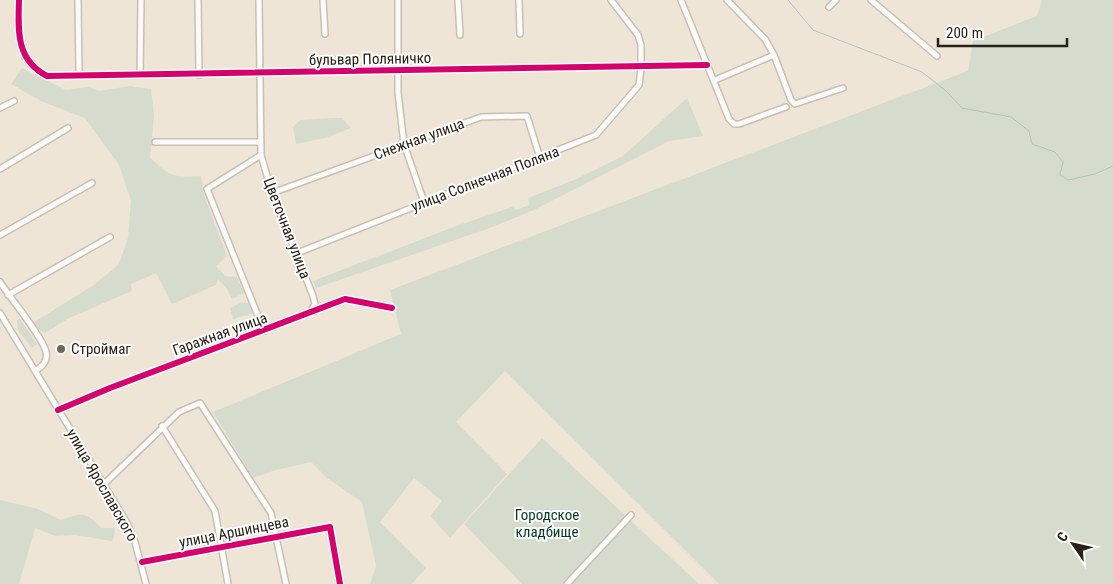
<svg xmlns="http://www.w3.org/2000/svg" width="1113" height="584" font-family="'Roboto Condensed',sans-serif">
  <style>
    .green { fill: #d6dccd }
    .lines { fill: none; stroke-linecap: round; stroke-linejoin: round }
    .stream { stroke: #acc6c2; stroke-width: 1 }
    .minor-casing { stroke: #c8c0b4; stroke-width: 8 }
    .minor { stroke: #fcfbf9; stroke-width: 5 }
    .cycleway-casing { stroke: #fff; stroke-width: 9 }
    .cycleway { stroke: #d6006c; stroke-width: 6 }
    .poi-dot { fill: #6d665a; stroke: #fff; stroke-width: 2 }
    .labels { text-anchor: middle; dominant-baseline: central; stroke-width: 4; stroke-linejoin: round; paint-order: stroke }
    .street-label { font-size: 15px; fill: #272117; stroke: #fff }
    .poi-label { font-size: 15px; fill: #272117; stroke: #fff; text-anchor: start }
    .park-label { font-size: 15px; fill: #043a1d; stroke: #fff }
  </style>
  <rect width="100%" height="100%" fill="#eee5d6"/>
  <g class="green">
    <polygon points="1042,0 1113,0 1113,584 719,584 505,371 456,422 507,474 450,538 430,516 442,501 414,478 380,522 426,568 412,584 370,584 376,566 362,502 327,478 311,462 276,470 253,478 213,412 401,334 390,290 968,71 973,41 1037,16"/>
    <path d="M 22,68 L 66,90 L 88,87 L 99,91 L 130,86 L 151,89 L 154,116 L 150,158 C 171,177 172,177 201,176 L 204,195 L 227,256 L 216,266 L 225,276 L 237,277 L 244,293 L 232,299 L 227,289 L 218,279 L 216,285 L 172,304 L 156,273 L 131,284 L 132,291 L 69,318 L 45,333 L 31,324 L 94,285 L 119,264 L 128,238 L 131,201 L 119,165 L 85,118 L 41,101 L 11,84 Z"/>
    <polygon points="687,98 703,136 669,141 534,210 487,229 316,288 313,281 459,225 512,207 516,210 529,205 528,198 576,179 623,156"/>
    <polygon points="333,118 342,118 351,128 325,138 296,144 293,127 300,120"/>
    <polygon points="242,302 249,304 254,313 233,319 230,308"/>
    <polygon points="20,319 37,344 32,348 18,330 17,320"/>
    <polygon points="542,438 699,584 522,584 464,524"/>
    <path d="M 0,500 L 38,509 L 61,520 C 82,513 86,511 101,528 L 115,528 L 114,537 L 112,541 L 75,535 L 55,536 L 35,528 L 19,584 L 0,584 Z"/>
  </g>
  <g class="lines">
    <polyline class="stream" points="788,0 813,30 922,72 946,91 962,108 1011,117 1029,131 1032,144 1055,152 1063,162 1060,175 1068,180 1095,174 1113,166"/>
    <g class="minor-casing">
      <g id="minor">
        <path d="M 19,0 C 18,31 16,60 47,76 L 707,65"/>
        <polyline points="78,0 79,74"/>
        <polyline points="198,0 199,75"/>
        <polyline points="259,0 261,155 272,193 313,296 315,304 310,312"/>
        <polyline points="323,0 325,34"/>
        <polyline points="398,0 398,93 404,144 424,202"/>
        <polyline points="458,0 460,35"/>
        <polyline points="519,0 520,34"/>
        <polyline points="681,0 729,119 734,124 739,124 786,107"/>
        <polyline points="727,0 765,39 774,55 791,100 795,104 843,88"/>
        <polyline points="871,0 937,56"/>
        <polyline points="829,7 836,0"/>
        <polyline points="140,75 141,0"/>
        <polyline points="715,80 774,55"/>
        <polyline points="0,108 14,101"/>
        <polyline points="155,142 260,142"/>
        <polyline points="261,155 207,189 264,331"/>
        <polyline points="0,169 68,128"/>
        <polyline points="272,193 481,117 527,116 540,158"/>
        <polyline points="0,235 92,183"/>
        <polyline points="297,253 596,135 639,85 641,68 641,45 638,35 611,0"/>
        <path d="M 0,282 C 9,296 44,339 46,352 C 48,361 43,366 35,371"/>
        <polyline points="8,295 110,237"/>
        <polyline points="0,313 127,523 135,542 146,584"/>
        <polyline points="58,410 110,388 345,299 392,308"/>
        <polyline points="162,426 215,511 228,584"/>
        <polyline points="104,484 179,412 200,403 271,513 286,584"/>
        <polyline points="142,562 330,527 340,584"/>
        <polyline points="567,584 631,515"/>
      </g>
    </g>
    <use href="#minor" class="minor"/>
    <g class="cycleway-casing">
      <g id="cycleway">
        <path d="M 19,0 C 18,31 16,60 47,76 L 707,65"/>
        <polyline points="58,410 110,388 345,299 392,308"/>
        <polyline points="142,562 330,527 340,584"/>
      </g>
    </g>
    <use href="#cycleway" class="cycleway"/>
  </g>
  <circle class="poi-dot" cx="61" cy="349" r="5"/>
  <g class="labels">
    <g class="street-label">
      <text transform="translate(370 59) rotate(-1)">бульвар Поляничко</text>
      <text transform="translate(419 139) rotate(-20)">Снежная улица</text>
      <text transform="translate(485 179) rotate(-21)">улица Солнечная Поляна</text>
      <text transform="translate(287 228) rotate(69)">Цветочная улица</text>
      <text transform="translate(220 334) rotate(-20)">Гаражная улица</text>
      <text transform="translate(102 485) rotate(60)">улица Ярославского</text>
      <text transform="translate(234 532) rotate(-11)">улица Аршинцева</text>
    </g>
    <g class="poi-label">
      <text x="71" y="349">Строймаг</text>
    </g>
    <g class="park-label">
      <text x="547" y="515">Городское<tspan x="547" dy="17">кладбище</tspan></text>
    </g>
  </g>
  <g transform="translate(1073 544) rotate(304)" stroke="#ffffff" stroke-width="4" paint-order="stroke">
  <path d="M0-4L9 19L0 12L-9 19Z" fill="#272117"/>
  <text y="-8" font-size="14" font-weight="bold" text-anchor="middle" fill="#272117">С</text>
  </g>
  <path d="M938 38v8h129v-8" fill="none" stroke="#272117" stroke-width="2.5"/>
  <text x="946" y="38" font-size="15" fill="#272117" stroke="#ffffff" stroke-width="4" paint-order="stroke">200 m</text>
</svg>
